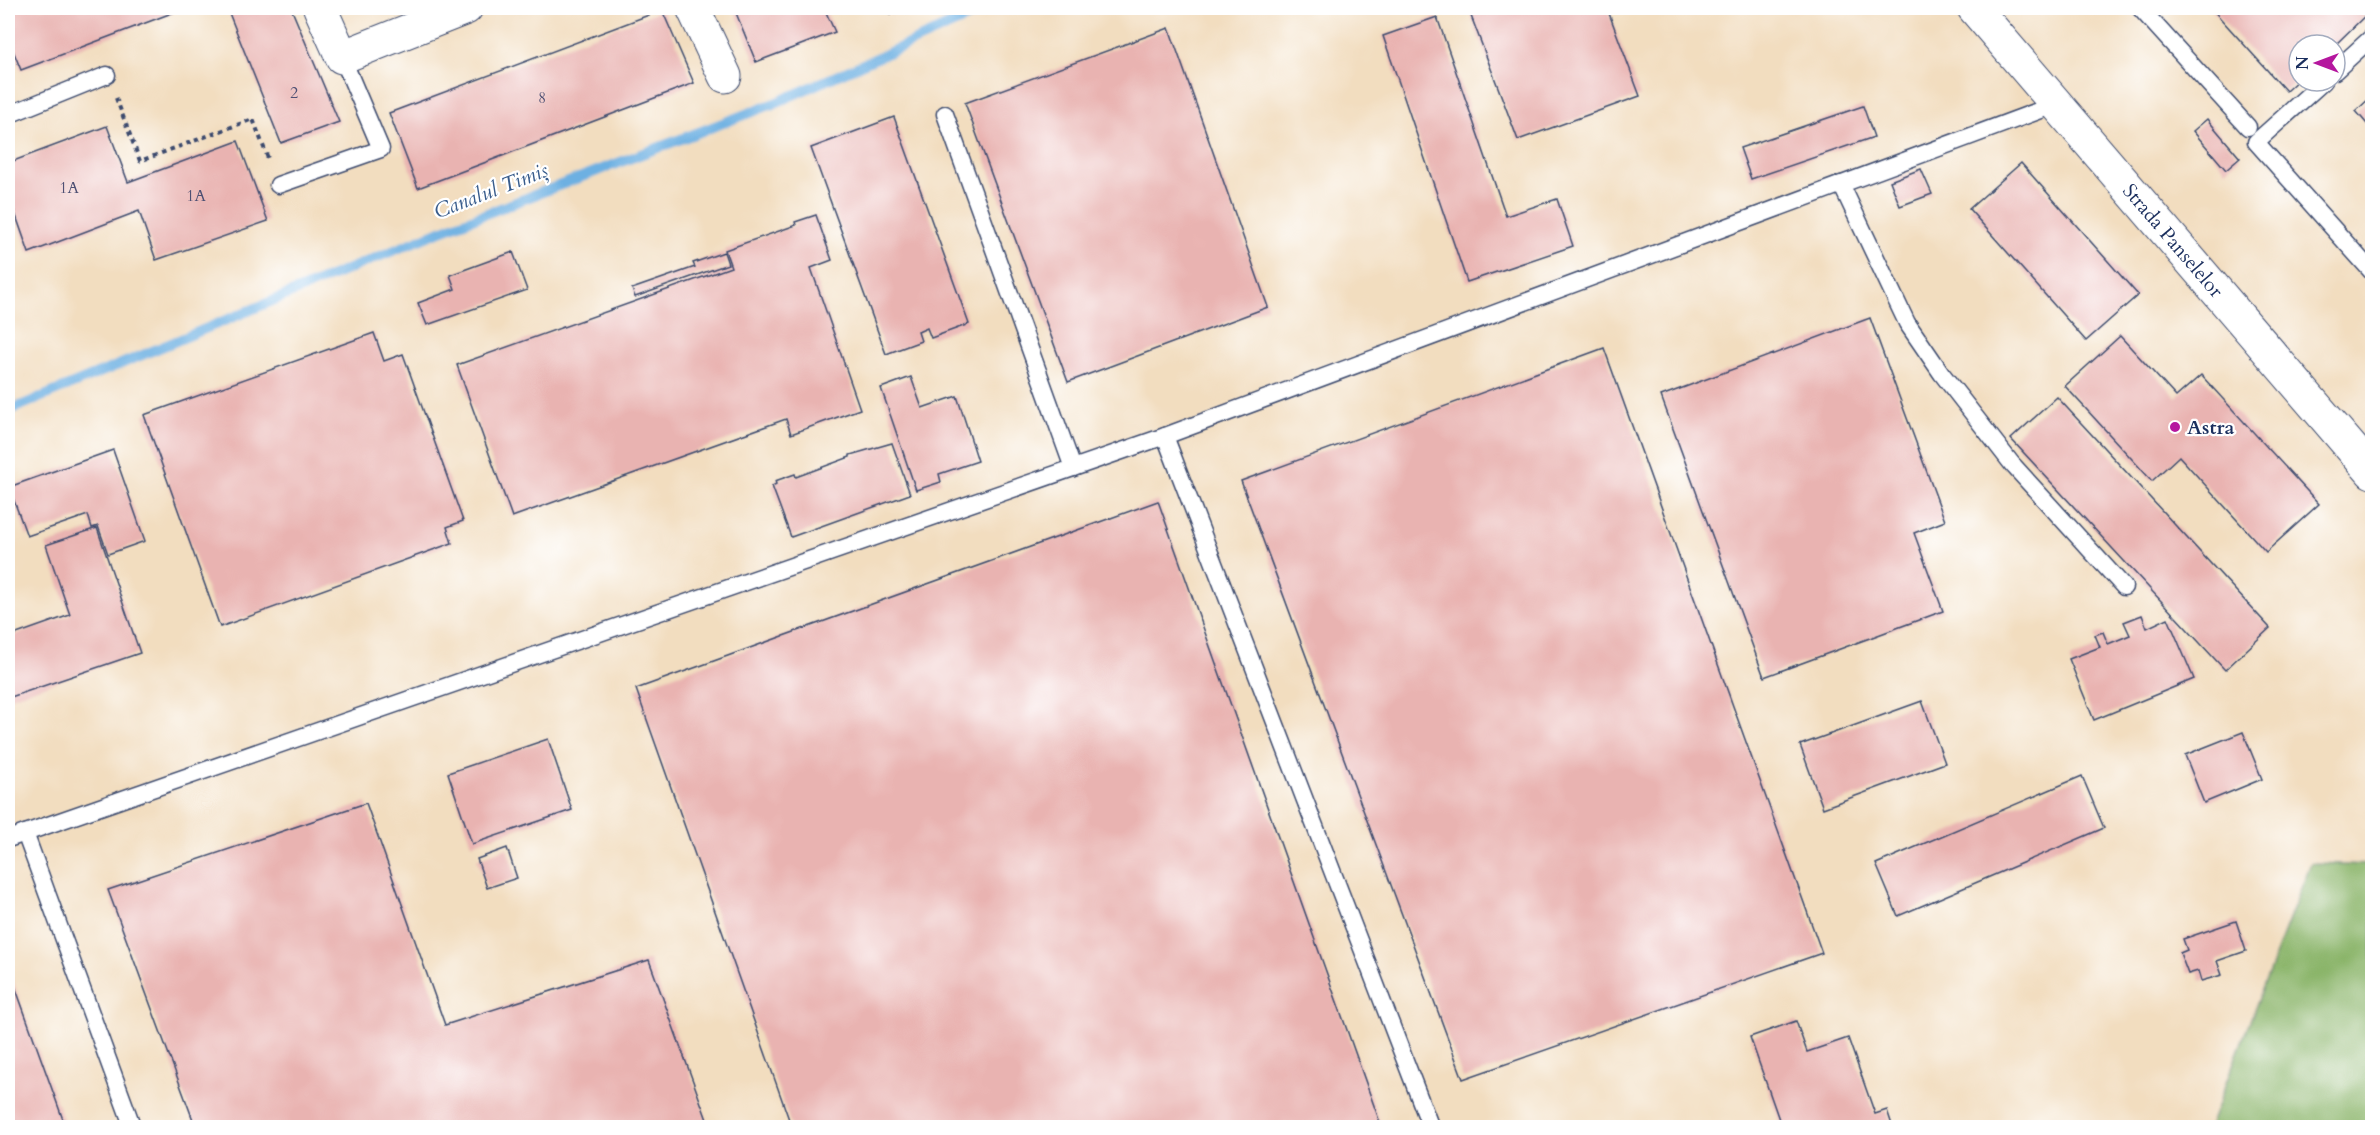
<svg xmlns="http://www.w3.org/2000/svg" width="2380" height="1135" font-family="Cardo,serif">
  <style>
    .forest { fill: #8bb56b; stroke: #537264; stroke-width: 1.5 }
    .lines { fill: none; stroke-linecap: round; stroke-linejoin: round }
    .stream { stroke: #6db0e2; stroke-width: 10 }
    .building { fill: #e9b3b1 }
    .lane-casing { stroke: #3b496d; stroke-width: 19 }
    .street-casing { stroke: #3b496d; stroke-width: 35 }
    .path { stroke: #3b496d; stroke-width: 4; stroke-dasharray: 4.5 4.5; stroke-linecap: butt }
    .lane { stroke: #fff; stroke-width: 16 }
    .street { stroke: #fff; stroke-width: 33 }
    .poi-dot { fill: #b5179e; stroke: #fff; stroke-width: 2 }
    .labels { text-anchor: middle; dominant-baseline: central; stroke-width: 4.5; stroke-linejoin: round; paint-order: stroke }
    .number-label { font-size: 16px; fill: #4e5073 }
    .street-label { font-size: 20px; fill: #1b2f5e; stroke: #fff }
    .poi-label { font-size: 20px; font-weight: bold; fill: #1b2f5e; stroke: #fff; text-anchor: start }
    .water-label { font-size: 21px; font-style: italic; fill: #385c8c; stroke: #fff }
  </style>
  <rect width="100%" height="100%" fill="#fff"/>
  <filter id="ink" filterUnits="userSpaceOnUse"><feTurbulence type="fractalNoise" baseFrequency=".0167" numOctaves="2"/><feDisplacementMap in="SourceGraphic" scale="12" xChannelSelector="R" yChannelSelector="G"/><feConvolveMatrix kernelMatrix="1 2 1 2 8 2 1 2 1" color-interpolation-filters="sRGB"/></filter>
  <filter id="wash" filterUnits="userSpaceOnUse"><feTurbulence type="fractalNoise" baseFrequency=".008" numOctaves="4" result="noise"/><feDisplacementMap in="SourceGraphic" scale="24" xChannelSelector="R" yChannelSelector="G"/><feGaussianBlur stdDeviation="1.35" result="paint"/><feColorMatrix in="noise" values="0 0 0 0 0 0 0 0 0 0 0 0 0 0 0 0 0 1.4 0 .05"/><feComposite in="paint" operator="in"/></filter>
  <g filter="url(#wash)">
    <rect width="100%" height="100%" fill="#f2ddbf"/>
    <polygon class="forest" points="2311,863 2372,865 2372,1127 2209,1127"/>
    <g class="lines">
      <polyline class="stream" points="8,411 438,232 775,103 989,8"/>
    </g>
    <g id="blocks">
      <g class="building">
        <polygon points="8,8 185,8 21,70 8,38"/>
        <polygon points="227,8 291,8 339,122 281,143"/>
        <polygon points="734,8 824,8 835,32 756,62"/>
        <polygon points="887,8 908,8 890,15"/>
        <polygon points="1468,8 1607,8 1640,96 1518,140"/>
        <polygon points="2211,8 2372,8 2372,9 2335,45 2299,45 2299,79 2286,91"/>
        <polygon points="662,10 694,83 418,188 389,113"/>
        <polygon points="1437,17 1506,216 1557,199 1573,246 1467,282 1383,36"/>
        <polygon points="1169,28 1268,307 1068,382 965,103"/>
        <polygon points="2372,96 2372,130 2356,111"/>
        <polygon points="1863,106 1874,137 1751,179 1740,148"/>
        <polygon points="894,117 969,324 931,338 927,328 918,332 921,341 886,354 811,148"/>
        <polygon points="2207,119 2240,158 2226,170 2193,131"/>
        <polygon points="107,126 128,182 238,141 268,221 156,260 139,211 29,253 8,193 8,163"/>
        <polygon points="2021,163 2138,295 2086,341 1969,209"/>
        <polygon points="1921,169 1932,194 1900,206 1890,181"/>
        <polygon points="816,215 832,260 811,268 860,409 791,434 786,419 512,517 457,365 731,267 725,250 796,225 795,222"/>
        <polygon points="513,252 527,290 427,325 418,303 455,289 450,275"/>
        <polygon points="724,252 728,264 635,297 632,289 695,267 693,263"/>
        <polygon points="1870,318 1945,521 1914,533 1943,611 1764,677 1661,396"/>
        <polygon points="374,333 384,361 403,354 463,521 447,527 452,543 220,627 144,415"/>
        <polygon points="2120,336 2176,397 2201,375 2319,504 2266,552 2179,456 2152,481 2065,386"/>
        <polygon points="1604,348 1822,953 1463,1079 1241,481"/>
        <polygon points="911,377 922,408 957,396 978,461 939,474 941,482 916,490 881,388"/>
        <polygon points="2057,397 2270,628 2225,670 2011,439"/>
        <polygon points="892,443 910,494 791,537 772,486 776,484 775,481 795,474 796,477 850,457 850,455"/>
        <polygon points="113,450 145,541 108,554 98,526 92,528 88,515 27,536 9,487"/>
        <polygon points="1158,501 1382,1128 792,1128 636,689"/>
        <polygon points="97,528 140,653 8,698 8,637 70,615 46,545"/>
        <polygon points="2142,615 2147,628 2168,618 2194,679 2094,720 2069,659 2100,647 2095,635 2103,632 2108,644 2130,635 2124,622"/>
        <polygon points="1922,701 1945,763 1823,808 1800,745"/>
        <polygon points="2243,732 2262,779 2204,803 2185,755"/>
        <polygon points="548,739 572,810 472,844 448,773"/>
        <polygon points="2082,776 2104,828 1898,916 1876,864"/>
        <polygon points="366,803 445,1025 649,960 710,1128 196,1128 108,890"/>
        <polygon points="507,848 517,878 487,888 477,859"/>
        <polygon points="2236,921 2246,951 2217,961 2222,975 2201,981 2198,971 2188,974 2180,953 2187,950 2183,939"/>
        <polygon points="8,967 66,1128 8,1128"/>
        <polygon points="1796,1021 1807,1052 1848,1038 1875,1114 1887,1110 1893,1128 1782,1128 1750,1037"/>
      </g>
    </g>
  </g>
  <g filter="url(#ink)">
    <use href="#blocks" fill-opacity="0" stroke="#3b496d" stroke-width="1.5"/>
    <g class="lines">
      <g class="lane-casing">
        <g id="lane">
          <polyline points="2140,8 2248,127"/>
          <polyline points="2335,71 2372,37"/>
          <polyline points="2324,81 2256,142 2372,272"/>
          <polyline points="945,114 1073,468"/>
          <polyline points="8,115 107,75"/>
          <polyline points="1841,184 1907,323 1942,374 2012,464 2124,587"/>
          <polyline points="278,185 381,149 342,57"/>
          <polyline points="1165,436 1431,1128"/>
          <polyline points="25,833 133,1128"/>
          <polyline points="8,839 1165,436 2057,104"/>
        </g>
      </g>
      <g class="street-casing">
        <g id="street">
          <polyline points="320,8 342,57 466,8"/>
          <polyline points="693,8 725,76"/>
          <path id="s1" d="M 1974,8 L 2372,472"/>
        </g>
      </g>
      <polyline class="path" points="116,98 140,161 253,119 269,161"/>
      <use href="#lane" class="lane"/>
      <use href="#street" class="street"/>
    </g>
  </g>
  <circle class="poi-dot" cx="2175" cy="427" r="6"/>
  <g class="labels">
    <g class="number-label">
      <text x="294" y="93">2</text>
      <text x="542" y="98">8</text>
      <text x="69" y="188">1A</text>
      <text x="196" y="196">1A</text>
    </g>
    <g class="street-label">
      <text stroke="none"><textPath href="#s1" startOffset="306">Strada Panselelor</textPath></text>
    </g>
    <g class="poi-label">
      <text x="2187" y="427">Astra</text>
    </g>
    <g class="water-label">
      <text transform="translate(491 191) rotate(-21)">Canalul Timiș</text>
    </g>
  </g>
  <rect width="2380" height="1135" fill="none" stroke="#fff" stroke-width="30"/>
  <g transform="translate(2317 63) rotate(270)"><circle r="28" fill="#ffffff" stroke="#a4acbf" stroke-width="1.5"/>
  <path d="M0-4.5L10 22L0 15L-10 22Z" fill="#b5179e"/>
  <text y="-9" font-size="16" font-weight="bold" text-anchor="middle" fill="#1b2f5e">N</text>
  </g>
</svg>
